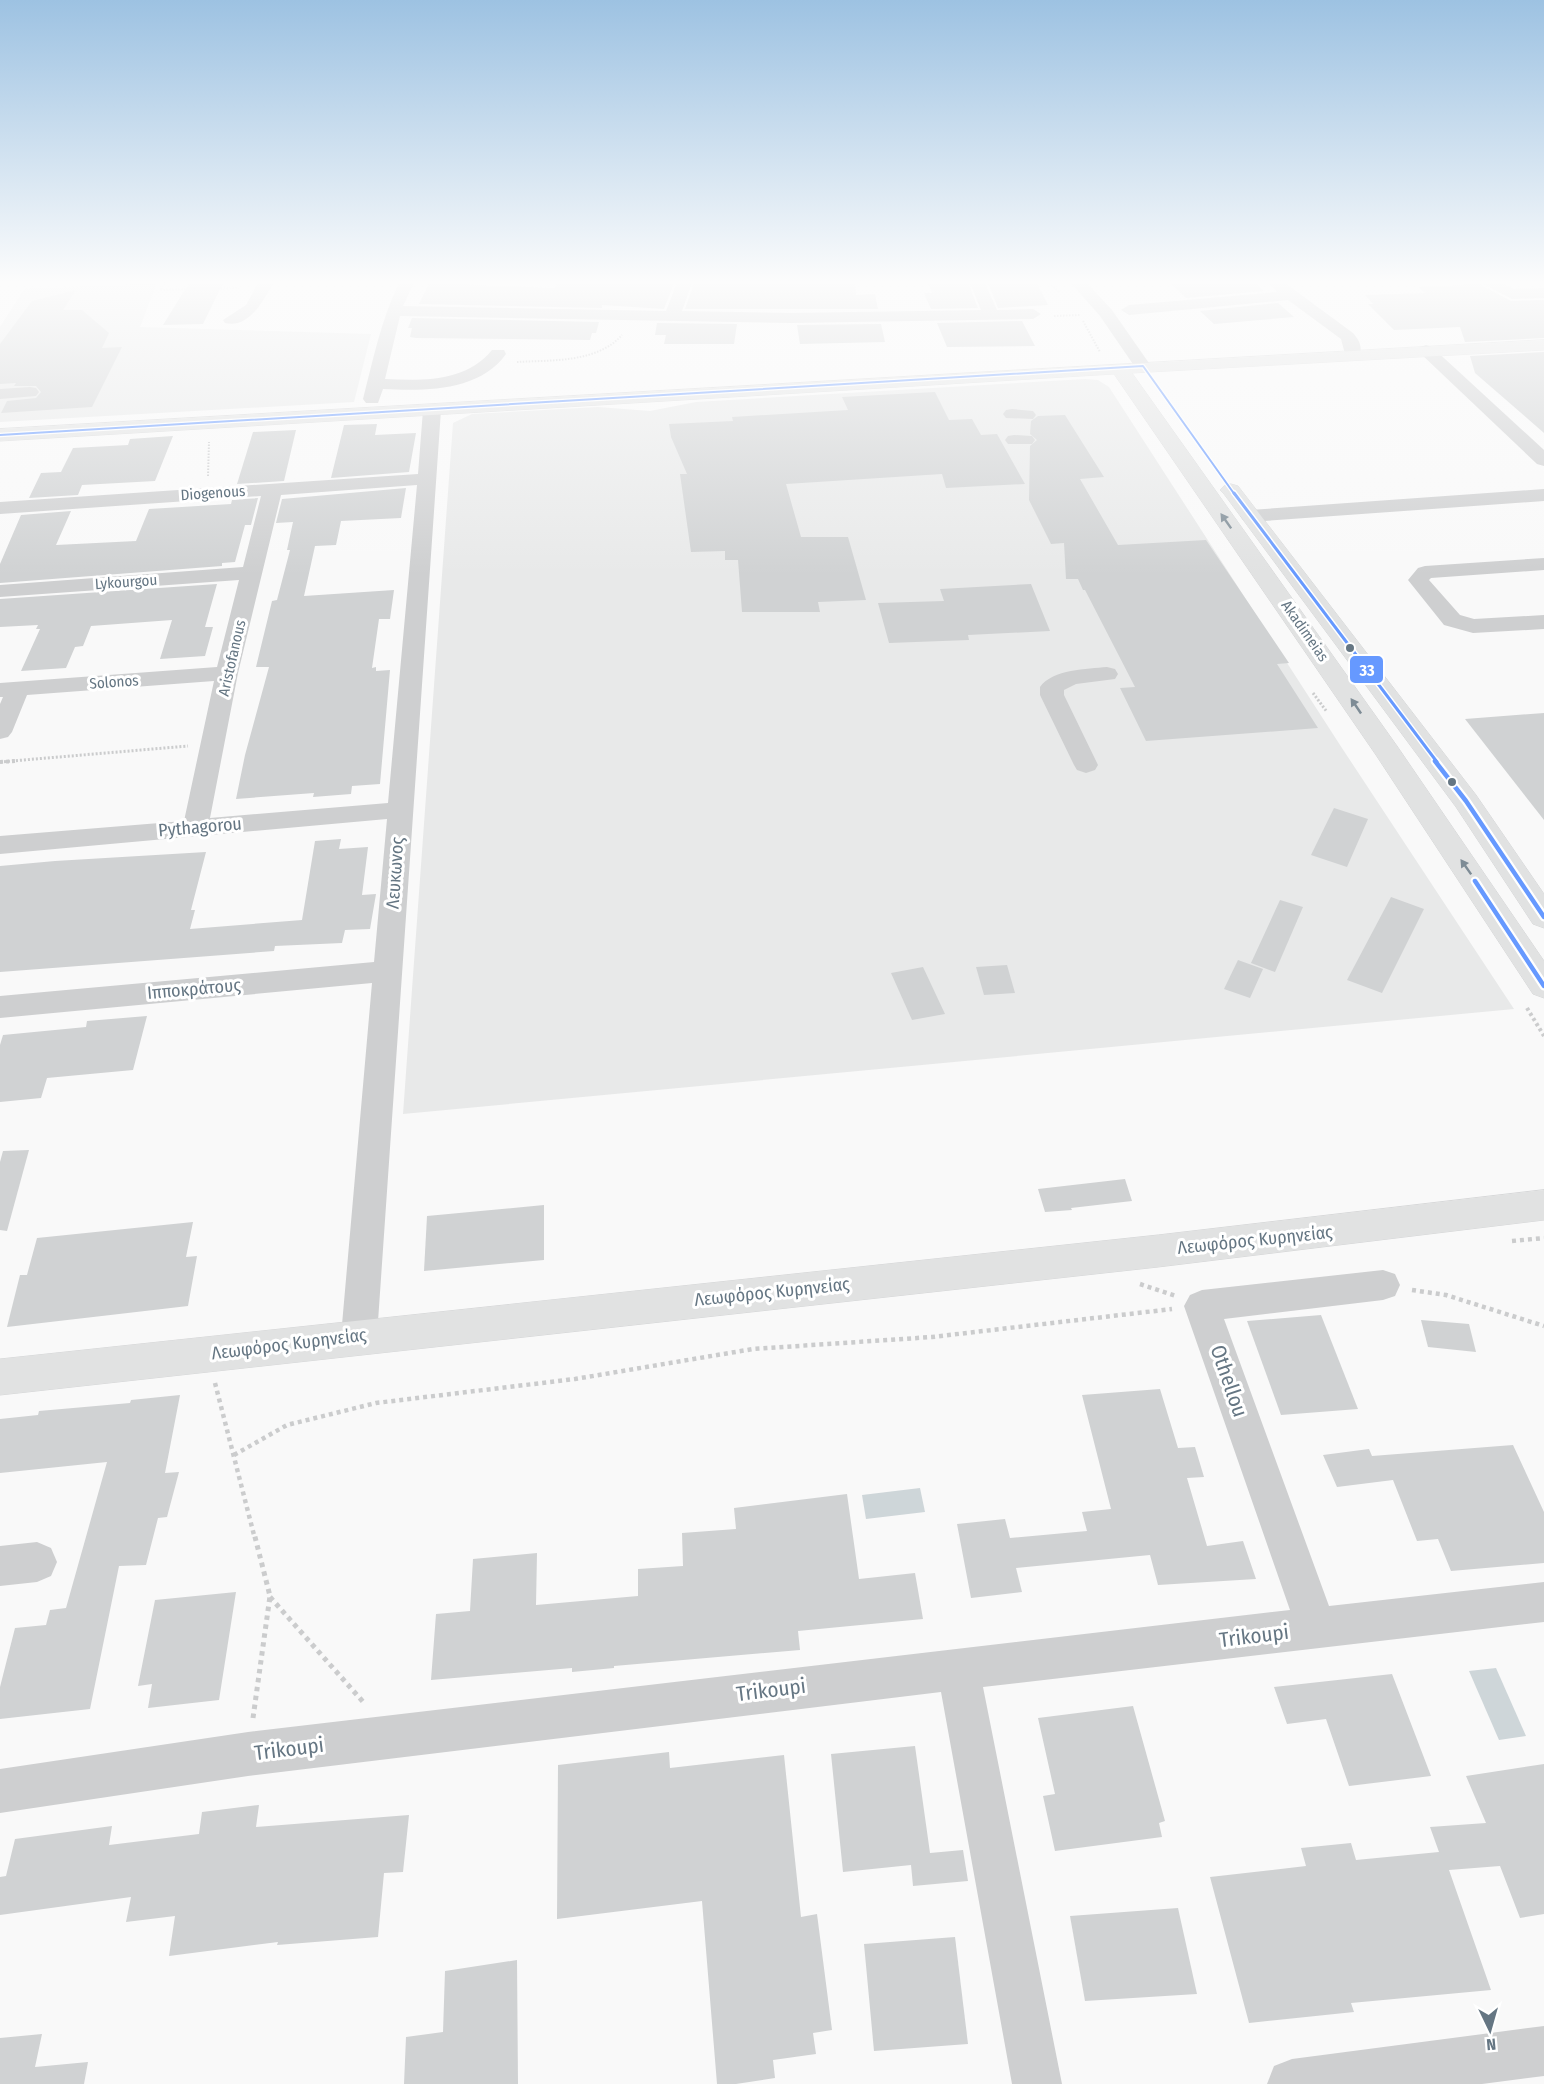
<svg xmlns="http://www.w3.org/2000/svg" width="1544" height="2084" font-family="'Fira Sans Condensed',sans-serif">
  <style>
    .built { fill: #e8e9e9 }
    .water { fill: #ced6d9 }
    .building { fill: #d0d2d3 }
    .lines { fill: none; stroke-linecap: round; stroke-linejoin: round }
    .major-casing { stroke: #d5d6d7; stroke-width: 1 }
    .path-far4 { stroke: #cbcccd; stroke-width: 2; stroke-dasharray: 1.5 1.5; stroke-linecap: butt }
    .path-far3 { stroke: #cbcccd; stroke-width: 3; stroke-dasharray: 2 2; stroke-linecap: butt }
    .path-far2 { stroke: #cbcccd; stroke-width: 4; stroke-dasharray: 3 3; stroke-linecap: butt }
    .path-far1 { stroke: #cbcccd; stroke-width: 4.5; stroke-dasharray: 4 4; stroke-linecap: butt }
    .path { stroke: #cbcccd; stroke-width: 5; stroke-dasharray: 4.5 4.5; stroke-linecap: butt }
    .minor { fill: #cecfd0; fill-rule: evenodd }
    .major { fill: #e1e2e2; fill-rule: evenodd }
    .bus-1-far2-casing { stroke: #fff; stroke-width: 4.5 }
    .bus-1-far1-casing { stroke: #fff; stroke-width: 6 }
    .bus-1-casing { stroke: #fff; stroke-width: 9 }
    .bus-1-far2 { stroke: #69f; stroke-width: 2 }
    .bus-1-far1 { stroke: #69f; stroke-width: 3 }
    .bus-1 { stroke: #69f; stroke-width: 4.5 }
    .oneway { fill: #7e8c96 }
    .bus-dot { fill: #657683; stroke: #fff; stroke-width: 2 }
    .labels { text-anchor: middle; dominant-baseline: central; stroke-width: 6; stroke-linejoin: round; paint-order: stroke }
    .far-street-label { font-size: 15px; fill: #657683; stroke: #fff }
    .street-label { font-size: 18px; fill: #657683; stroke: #fff }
    .near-street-label { font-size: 21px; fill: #657683; stroke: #fff }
    .line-badge { stroke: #fff; stroke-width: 2 }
    .badge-label { font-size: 16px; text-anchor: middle; font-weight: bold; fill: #fff }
  </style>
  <rect width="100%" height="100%" fill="#f9f9f9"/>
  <g class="built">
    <polygon points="157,283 140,327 371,334 354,402 0,422 0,327 24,289"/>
    <polygon points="1085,379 1098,380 1109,387 1340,745 1514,1009 403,1114 453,423 472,414 598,407 650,411 696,402"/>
  </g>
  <g class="water">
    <polygon points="920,1488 925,1512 866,1519 862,1495"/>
    <polygon points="1496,1668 1526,1736 1499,1740 1469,1671"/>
  </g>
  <g class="building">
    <polygon points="189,283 223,283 203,324 163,325"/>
    <polygon points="429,283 555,288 557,283 674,283 664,309 602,305 602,308 419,304"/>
    <polygon points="694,283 855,283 856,295 875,294 878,309 685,309"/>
    <polygon points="928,283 968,283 978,308 931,309 924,293 932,293"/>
    <polygon points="988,283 1037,283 1048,305 998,308"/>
    <polygon points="1170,283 1256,283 1264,291 1186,298"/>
    <polygon points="1479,284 1511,301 1544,300 1544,338 1465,342 1460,327 1394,330 1368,304 1373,304 1365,295 1425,293 1418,287"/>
    <polygon points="76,290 63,310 82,310 109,333 102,348 122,347 92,407 1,413 7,401 36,398 41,392 36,386 14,386 16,383 0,384 0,344 32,301"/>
    <polygon points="1278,303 1294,317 1214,324 1200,311"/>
    <polygon points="412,318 599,322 596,333 592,333 590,340 416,338 410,337 412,328 408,328"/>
    <polygon points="1022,321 1035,346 947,347 937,323"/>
    <polygon points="657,323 737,324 734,344 664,344 666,335 655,335"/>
    <polygon points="881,324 885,342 800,344 797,325"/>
    <polygon points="1544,352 1544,433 1475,373 1470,356"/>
    <polygon points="935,392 949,420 972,419 981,435 997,434 1025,484 946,488 942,474 786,484 801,537 848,537 866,600 818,602 820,612 742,612 738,560 725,560 725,551 691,552 680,474 687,474 671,437 669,424 733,421 732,417 848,410 842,397"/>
    <polygon points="1065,415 1104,477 1080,479 1118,545 1206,540 1289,663 1277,664 1318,728 1146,741 1120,688 1135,687 1085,590 1083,590 1078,579 1066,579 1064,543 1051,544 1029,500 1030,446 1037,440 1030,434 1031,421 1038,416"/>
    <polygon points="377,424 375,435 416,433 409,472 331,478 344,425"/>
    <polygon points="296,430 284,481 237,484 253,432"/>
    <polygon points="173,436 155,481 82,485 78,495 29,498 41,473 61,472 73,448 128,445 130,439"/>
    <polygon points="406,488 401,518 341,521 336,545 315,546 304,596 394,590 390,619 379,619 372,668 376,667 376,671 390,670 380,784 352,786 351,794 313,797 314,793 236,799 245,755 269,667 256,667 272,601 277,600 290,550 287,550 293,522 276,523 282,499"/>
    <polygon points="258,498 251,525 245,525 235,562 222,563 222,566 0,583 0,564 21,515 71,511 56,545 136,541 149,509 231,504 232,500"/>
    <polygon points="217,584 205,627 213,627 205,656 160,659 172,620 91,626 83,646 75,647 66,668 21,671 40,629 36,629 38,625 0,627 0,599"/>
    <polygon points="1031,584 1050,631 968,635 969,640 889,643 878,603 944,601 940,589"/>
    <polygon points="1544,713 1544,820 1465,719"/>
    <polygon points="1334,808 1368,819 1347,867 1311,855"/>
    <polygon points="341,839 339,849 368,847 362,895 376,894 370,929 345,930 342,943 275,946 274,951 0,972 0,866 55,861 206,852 191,910 195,910 190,929 302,920 315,841"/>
    <polygon points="1391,897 1424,909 1382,993 1347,980"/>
    <polygon points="1280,900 1303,907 1275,972 1251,963"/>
    <polygon points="1238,960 1263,969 1250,998 1224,989"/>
    <polygon points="1007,965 1015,993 984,995 976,967"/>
    <polygon points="923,967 945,1014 912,1020 891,973"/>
    <polygon points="147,1016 133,1070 47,1078 41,1098 0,1102 0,1045 3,1035 86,1027 87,1021"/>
    <polygon points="29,1150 7,1231 0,1230 0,1162 3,1151"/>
    <polygon points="1125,1179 1132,1201 1071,1208 1072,1210 1045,1212 1038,1189"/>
    <polygon points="544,1205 544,1260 424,1271 427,1216"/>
    <polygon points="193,1222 186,1257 197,1256 188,1306 7,1327 20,1275 27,1275 37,1238"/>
    <polygon points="1321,1315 1358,1409 1281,1415 1247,1321"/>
    <polygon points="1421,1320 1469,1324 1476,1352 1428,1347"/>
    <polygon points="1160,1389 1178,1448 1195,1447 1204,1477 1187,1478 1207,1546 1243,1541 1256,1579 1158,1585 1150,1555 1016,1568 1022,1592 971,1598 957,1524 1005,1519 1010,1538 1087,1531 1082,1512 1111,1509 1082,1395"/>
    <polygon points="180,1395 165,1473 179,1472 167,1517 158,1518 146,1565 119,1566 90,1709 0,1719 0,1687 15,1628 46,1625 50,1610 66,1608 107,1462 0,1473 0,1419 38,1415 39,1411 130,1403 131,1400"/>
    <polygon points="1513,1445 1544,1512 1544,1563 1451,1571 1438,1539 1417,1541 1393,1480 1337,1487 1323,1455 1369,1449 1372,1456"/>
    <polygon points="847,1494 859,1579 915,1573 923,1619 798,1631 800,1650 614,1666 614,1668 572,1672 572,1668 431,1680 436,1614 470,1611 473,1559 537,1553 536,1605 638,1596 638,1569 683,1566 682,1533 736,1529 734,1508"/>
    <polygon points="236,1592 219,1700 148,1708 152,1684 138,1686 155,1600"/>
    <polygon points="1392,1674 1431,1776 1349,1786 1326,1719 1287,1724 1274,1687"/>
    <polygon points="1133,1706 1165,1821 1159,1823 1162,1837 1055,1851 1043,1796 1055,1794 1038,1718"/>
    <polygon points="915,1746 930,1853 963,1850 968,1881 913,1886 911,1865 843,1872 831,1754"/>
    <polygon points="669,1752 670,1768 784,1755 801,1917 817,1914 832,2030 813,2033 816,2054 773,2060 775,2078 736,2084 717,2084 702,1901 557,1919 558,1765"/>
    <polygon points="1544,1764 1544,1914 1520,1918 1500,1866 1449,1870 1491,1990 1351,2003 1354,2012 1249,2023 1210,1877 1306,1866 1301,1848 1351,1843 1356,1860 1439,1852 1430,1827 1486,1823 1466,1776"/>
    <polygon points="259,1805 256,1827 409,1815 403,1872 384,1873 378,1937 277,1945 278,1942 169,1956 175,1916 126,1922 131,1897 0,1915 0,1877 6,1876 15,1839 112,1826 109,1845 199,1834 202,1812"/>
    <polygon points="1178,1908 1197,1994 1085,2001 1070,1916"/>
    <polygon points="955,1937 968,2044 874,2051 864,1944"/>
    <polygon points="517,1960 518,2084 404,2084 406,2037 443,2032 445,1971"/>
    <polygon points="42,2034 35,2067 88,2062 84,2084 0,2084 0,2038"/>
  </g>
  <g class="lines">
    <g class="major-casing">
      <g id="major">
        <polygon points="1544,340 1544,350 1132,373 1397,746 1544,961 1544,998 1533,994 1376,755 1114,374 0,441 0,429"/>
        <polygon points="1231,484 1238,486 1476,795 1544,894 1544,928 1533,924 1456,807 1224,494 1220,490 1224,486"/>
        <polygon points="1544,1190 1544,1220 1158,1267 0,1395 0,1359 1158,1235"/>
      </g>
    </g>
    <g class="path-far4">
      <polyline points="165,283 160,290 239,288"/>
      <polyline points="1049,283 1060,293"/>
      <polyline points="1054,316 1080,315"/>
      <polyline points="1083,321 1100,352"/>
      <path d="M 517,362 C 552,360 597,363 622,335"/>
      <polyline points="208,476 209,442"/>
    </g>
    <g class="path-far3">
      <polyline points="1313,693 1327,712"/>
      <polyline points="0,762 188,746"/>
    </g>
    <g class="path-far2">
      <polyline points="0,762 16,761"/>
      <polyline points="1527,1008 1544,1036"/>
    </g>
    <g class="path-far1">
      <polyline points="1512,1241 1544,1238"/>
      <polyline points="1140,1284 1176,1296"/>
      <polyline points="1412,1290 1446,1295 1544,1326"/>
      <polyline points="215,1383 254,1535"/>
      <polyline points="234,1455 287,1425 376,1403 575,1379 753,1349 932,1337 1172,1309"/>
    </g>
    <g class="path">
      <polyline points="270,1597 365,1704"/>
      <polyline points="253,1718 270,1596 254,1533"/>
    </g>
    <g class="minor">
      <path d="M 258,283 L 273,283 C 264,300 249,329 225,323 L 223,320 L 246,305 Z"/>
      <path d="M 399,283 L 414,283 L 403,306 L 666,311 L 677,283 L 692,283 L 682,311 L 791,313 L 981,310 L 970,283 L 985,283 L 997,310 L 1033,309 L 1041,314 L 1033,319 L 791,323 L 400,316 L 385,379 C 422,381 466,382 492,350 L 504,350 L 506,354 C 479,392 424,391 383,389 L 378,403 L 366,403 L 363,399 C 373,360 381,320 399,283 Z"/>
      <polygon points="1071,283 1087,283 1112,310 1151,366 1149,370 1137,370 1100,316"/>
      <path d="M 1269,283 L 1285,283 L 1353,333 C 1359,340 1364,348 1358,358 L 1346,358 L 1341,339 L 1288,300 L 1129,315 L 1121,310 L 1129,305 L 1277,292 Z"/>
      <polygon points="1481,283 1501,283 1514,289 1544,288 1544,298 1512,299"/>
      <polygon points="1426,345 1432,347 1544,450 1544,466 1537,464 1420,353 1418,350 1420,347"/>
      <polygon points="30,387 36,388 39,392 36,396 0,399 0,389"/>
      <path d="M 432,405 L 438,406 L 441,410 L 377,1336 L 372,1347 L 359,1352 L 346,1347 L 341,1336 L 372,983 L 0,1018 L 0,996 L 374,962 L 387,819 L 0,854 L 0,836 L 184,821 L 214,681 L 27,695 L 12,732 L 8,737 L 0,739 L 0,704 L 3,697 L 0,697 L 0,683 L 217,667 L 239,580 L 0,597 L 0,585 L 243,567 L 261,496 L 0,514 L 0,502 L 418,474 L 423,410 L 426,406 ZM 417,485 L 388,803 L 210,818 L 238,673 L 281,495 Z"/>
      <polygon points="1012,409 1033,411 1036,415 1033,419 1006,418 1003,414 1006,410"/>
      <polygon points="1014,435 1032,436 1035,440 1032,444 1008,444 1005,440 1008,436"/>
      <polygon points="1544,489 1544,501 1250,522 1243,520 1240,516 1243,512 1250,510"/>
      <polygon points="1544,558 1544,570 1431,578 1429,580 1460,615 1474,619 1544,615 1544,629 1473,633 1444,625 1408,580 1418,568 1425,566"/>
      <path d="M 1107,667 L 1115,669 L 1118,674 L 1115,679 L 1076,684 L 1064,690 L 1064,695 L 1098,765 L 1095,770 L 1086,773 L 1077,770 L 1074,765 L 1040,695 L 1040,687 C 1053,669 1087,669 1107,667 Z"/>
      <polygon points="1383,1270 1395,1274 1400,1285 1395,1296 1383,1300 1224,1319 1329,1606 1544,1582 1544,1622 983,1687 1062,2084 1012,2084 941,1692 248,1776 0,1813 0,1769 248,1732 1290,1610 1184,1306 1190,1295 1202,1290"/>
      <polygon points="37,1542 51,1548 57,1562 51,1576 37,1582 0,1586 0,1546"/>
      <polygon points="1544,2026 1544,2076 1482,2084 1267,2084 1274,2066 1292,2059"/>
    </g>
    <use href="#major" class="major"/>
    <g class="bus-1-far2-casing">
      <polyline id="bus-1-far2" points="0,435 1143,366 1235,495"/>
    </g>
    <g class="bus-1-far1-casing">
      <polyline id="bus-1-far1" points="1234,493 1437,762"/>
    </g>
    <g class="bus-1-casing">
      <g id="bus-1">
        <polyline points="1435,761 1466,801 1544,917"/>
        <polyline points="1475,881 1544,986"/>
      </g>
    </g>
    <use href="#bus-1-far2" class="bus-1-far2"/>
    <use href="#bus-1-far1" class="bus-1-far1"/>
    <use href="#bus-1" class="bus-1"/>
  </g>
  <defs><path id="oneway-solid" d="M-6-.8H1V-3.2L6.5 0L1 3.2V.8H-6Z" transform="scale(1.5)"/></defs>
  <g class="oneway">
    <use href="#oneway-solid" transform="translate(1226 521) rotate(-125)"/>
    <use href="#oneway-solid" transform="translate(1356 706) rotate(-124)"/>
    <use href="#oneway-solid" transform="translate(1466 867) rotate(-125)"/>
  </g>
  <linearGradient id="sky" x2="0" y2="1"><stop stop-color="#9dc2e2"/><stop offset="0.49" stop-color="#fcfcfc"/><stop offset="1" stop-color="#fcfcfc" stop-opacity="0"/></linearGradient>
  <rect width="1544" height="575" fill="url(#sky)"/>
  <g class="bus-dot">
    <circle cx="1350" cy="648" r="5"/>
    <circle cx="1452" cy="782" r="5"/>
  </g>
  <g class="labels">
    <g class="far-street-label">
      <text transform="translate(213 493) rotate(-4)">Diogenous</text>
      <text transform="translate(126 582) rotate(-4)">Lykourgou</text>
      <text transform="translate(1305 631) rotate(55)">Akadimeias</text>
      <text transform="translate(232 658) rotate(-77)">Aristofanous</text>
      <text transform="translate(114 682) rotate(-4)">Solonos</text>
    </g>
    <g class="street-label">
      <text transform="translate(200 827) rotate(-5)">Pythagorou</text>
      <text transform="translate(395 873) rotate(-86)">Λευκωνος</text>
      <text transform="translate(194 989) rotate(-5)">Ιπποκράτους</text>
      <text transform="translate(1255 1240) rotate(-6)">Λεωφόρος Κυρηνείας</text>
      <text transform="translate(772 1292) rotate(-6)">Λεωφόρος Κυρηνείας</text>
      <text transform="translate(289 1344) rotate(-7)">Λεωφόρος Κυρηνείας</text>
    </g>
    <g class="near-street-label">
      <text transform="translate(1229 1381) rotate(71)">Othellou</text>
      <text transform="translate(1254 1636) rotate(-7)">Trikoupi</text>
      <text transform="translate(771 1690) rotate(-7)">Trikoupi</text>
      <text transform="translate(289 1749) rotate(-7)">Trikoupi</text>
    </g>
  </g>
  <rect class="line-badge" x="1349" y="655" width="35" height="29" rx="6" fill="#69f"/>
  <g class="badge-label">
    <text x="1367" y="676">33</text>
  </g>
  <g transform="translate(1490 2030) rotate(175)" stroke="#ffffff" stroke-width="4.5" paint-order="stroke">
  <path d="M0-4.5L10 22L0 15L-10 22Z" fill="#657683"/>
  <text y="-9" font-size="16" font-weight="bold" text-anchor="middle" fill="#657683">N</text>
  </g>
</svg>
